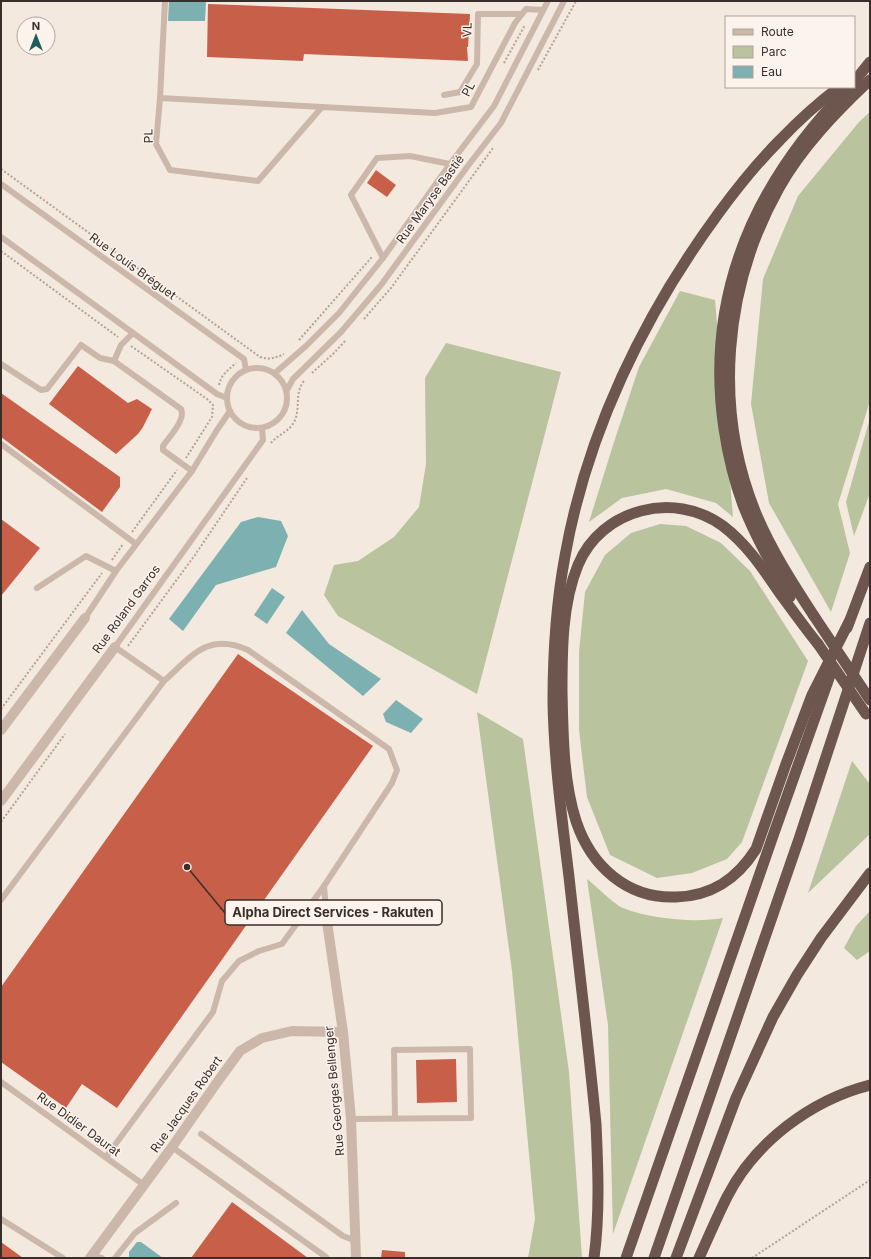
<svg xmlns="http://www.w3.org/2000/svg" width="871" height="1259" font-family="Inter,sans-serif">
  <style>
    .green { fill: #b9c39e }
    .water { fill: #7db1b1 }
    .building { fill: #c86049 }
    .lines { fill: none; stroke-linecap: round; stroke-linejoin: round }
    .path { stroke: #b8a294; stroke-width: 2; stroke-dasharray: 2 2; stroke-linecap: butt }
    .service { stroke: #ccb8aa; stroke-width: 6 }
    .minor { stroke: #ccb8aa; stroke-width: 10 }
    .trunk { stroke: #6c564e; stroke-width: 11 }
    .trunk-bridge { stroke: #6c564e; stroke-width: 11 }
    .labels { text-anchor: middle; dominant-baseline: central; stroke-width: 3; stroke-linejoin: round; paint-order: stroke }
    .street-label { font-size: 12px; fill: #3a2e2a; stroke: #fbf3ec }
    .leader { fill: none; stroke: #3a2e2a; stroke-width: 1.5 }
    .callout-dot { fill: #3a2e2a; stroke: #fbf3ec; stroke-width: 1.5 }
    .callout { fill: #fbf3ec; stroke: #3a2e2a; stroke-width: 1.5 }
    .callout-label { font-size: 13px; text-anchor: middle; font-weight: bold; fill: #3a2e2a }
  </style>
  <rect width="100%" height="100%" fill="#f3e9df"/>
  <g class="green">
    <polygon points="870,112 870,401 838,504 850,553 831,612 769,503 751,404 763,279 798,196 859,122"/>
    <polygon points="680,291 715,300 733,517 716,503 666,489 622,498 589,522 614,442 639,367"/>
    <polygon points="446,343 561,372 477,694 338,616 324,595 334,565 358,561 394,537 419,507 426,464 425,378"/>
    <polygon points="870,418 870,493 854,536 846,502"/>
    <polygon points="660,524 686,526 721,543 750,571 808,661 742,842 727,859 692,873 657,878 610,855 587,797 579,730 579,652 585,592 605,555 631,533"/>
    <polygon points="477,712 523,739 569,1072 582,1258 528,1258 535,1219 512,971"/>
    <polygon points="852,761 870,784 870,834 808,893"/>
    <path d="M 587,879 C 595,885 615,905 623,908 C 650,919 695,923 723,918 L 613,1234 L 608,1025 Z"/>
    <polygon points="870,911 870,951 857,960 844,948 856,926"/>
  </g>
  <g class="water">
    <polygon points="169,1 206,1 205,21 168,21"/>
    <polygon points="258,517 281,521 288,536 276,567 216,585 183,631 169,619 241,522"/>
    <polygon points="272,588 285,597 267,624 254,615"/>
    <polygon points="302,610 329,644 381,679 363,696 286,633"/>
    <polygon points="396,700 423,719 411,733 386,722 383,714"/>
    <polygon points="137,1242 141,1242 163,1258 129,1258 129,1252"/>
  </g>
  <g class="building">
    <polygon points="208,4 470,14 468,47 467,47 468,61 304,54 303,61 207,57"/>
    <polygon points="376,170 396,185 387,197 367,183"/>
    <polygon points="78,366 128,403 137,399 152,409 143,427 138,434 116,454 49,404"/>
    <polygon points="1,393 120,477 120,487 102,512 1,437"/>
    <polygon points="1,519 40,548 1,596"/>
    <polygon points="238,654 373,746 117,1108 82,1084 66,1108 1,1062 1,987"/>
    <polygon points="456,1059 457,1102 417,1103 416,1060"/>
    <polygon points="232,1202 308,1258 191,1258"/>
    <polygon points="1,1242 23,1258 1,1258"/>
    <polygon points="382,1250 405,1252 405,1258 381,1258"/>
  </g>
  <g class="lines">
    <g class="path">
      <polyline points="504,63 525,25"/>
      <polyline points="538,70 576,1"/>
      <path d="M 1,169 L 260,357 C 270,360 275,358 284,354"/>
      <polyline points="1,251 118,337"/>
      <polyline points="364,319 391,288 493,148"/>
      <polyline points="299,340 372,257"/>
      <polyline points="131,346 207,399 213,405 212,417 186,458"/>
      <polyline points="312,373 334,353 346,340"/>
      <path d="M 219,385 C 221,375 228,370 236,363"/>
      <path d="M 271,443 C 277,435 289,432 294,422 C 301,409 294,393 304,381"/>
      <polyline points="132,532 177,470"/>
      <polyline points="112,560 123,544"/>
      <polyline points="128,646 195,555 247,478"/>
      <polyline points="1,709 102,573"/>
      <polyline points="1,822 65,734"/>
      <polyline points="752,1258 870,1180"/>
    </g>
    <g class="service">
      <polyline points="165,1 160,98 156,144 170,170 258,181 322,107 435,113 471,107 515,23 522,14"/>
      <polyline points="444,95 460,92 477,64 478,14 522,14 526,9 543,10"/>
      <polyline points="160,98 322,107"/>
      <polyline points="1,184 244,359 246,370"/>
      <polyline points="1,237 217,394 227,398"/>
      <polyline points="383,258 351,195 377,158 410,156 450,164"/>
      <polyline points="114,361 121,345 133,333"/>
      <path d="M 1,364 L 41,390 L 47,389 L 81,345 L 100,358 L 114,361 L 181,409 C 186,420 169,437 163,446 L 163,450 L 192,471"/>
      <circle cx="257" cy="398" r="30"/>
      <polyline points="275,373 306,346 339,313 383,258 450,164 494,106 548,1"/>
      <polyline points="287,390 293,379 341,332 381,285 467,167 501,123 564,1"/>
      <path d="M 262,428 L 263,440 L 115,647 L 164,681 C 192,656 207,632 248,650 L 389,749 L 397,770 L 392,783 L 324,886 L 327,922"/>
      <polyline points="1,444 136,544"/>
      <polyline points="37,588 86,556 116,571"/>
      <polyline points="85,618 116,571 192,471 217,430 230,411"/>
      <polyline points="1,900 164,681"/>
      <polyline points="1,1082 144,1185"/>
      <polyline points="351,1119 471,1118 470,1049 394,1050 395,1119"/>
      <polyline points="201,1134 343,1236 356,1241"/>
      <polyline points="172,1147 326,1257"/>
      <polyline points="106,1157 213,1012 222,981 239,961 259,951 282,944 324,886"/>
      <polyline points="1,1219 63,1258"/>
      <polyline points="92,1255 102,1258"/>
      <polyline points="115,1258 135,1233 176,1203"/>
    </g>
    <g class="minor">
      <polyline points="1,730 85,618"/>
      <polyline points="1,801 115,647"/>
      <polyline points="327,922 343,1032 351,1119 356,1258"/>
      <polyline points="90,1258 172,1147 218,1081 240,1051 262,1038 292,1031 343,1032"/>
    </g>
    <g class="trunk">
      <polyline points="854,82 870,62"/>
      <path d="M 790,597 C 773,567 756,538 743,505 C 734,481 728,455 724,429 C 704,294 755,182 849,87"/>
      <path d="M 814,616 C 793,584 772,551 757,516 C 713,410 723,288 779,188 C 802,147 836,112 870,80"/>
      <polyline points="847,628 870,567"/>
      <path d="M 818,644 C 805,628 793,611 781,595 C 764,570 747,544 723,526 C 674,490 601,509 578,565 C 562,604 562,650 562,691 C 563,734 563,780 576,821 C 591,866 627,899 676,897 C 712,896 737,879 756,849 L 786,764 L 812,695 L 849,622"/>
      <path d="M 594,1258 C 600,1214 598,1168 596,1124 C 588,1041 578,959 569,877 C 562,819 554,760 553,702 C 553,654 556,604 565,556 C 587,432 644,315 718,214 C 737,188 757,163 780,140 C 798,121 818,103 839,87"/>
      <polyline points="626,1258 774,833 833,667"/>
      <polyline points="654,1258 799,839 870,623"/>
      <polyline points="676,1258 736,1098 773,1017 797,975 821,938 870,873"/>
      <path d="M 699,1258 C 708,1238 717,1217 727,1197 C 755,1142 811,1100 870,1085"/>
    </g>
    <g class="trunk-bridge">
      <polyline points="814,616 870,700"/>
      <polyline points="818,644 866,714"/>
    </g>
  </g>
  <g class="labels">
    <g class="street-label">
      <text transform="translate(467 30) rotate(-89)">VL</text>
      <text transform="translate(468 89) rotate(-63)">PL</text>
      <text transform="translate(148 136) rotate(-91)">PL</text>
      <text transform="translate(430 199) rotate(-54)">Rue Maryse Bastié</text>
      <text transform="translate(133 266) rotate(36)">Rue Louis Bréguet</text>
      <text transform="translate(126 609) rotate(-54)">Rue Roland Garros</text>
      <text transform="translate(334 1091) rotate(-95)">Rue Georges Bellenger</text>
      <text transform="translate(186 1104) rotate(-55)">Rue Jacques Robert</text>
      <text transform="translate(79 1124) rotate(36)">Rue Didier Daurat</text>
    </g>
  </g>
  <path class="leader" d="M187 867L225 913"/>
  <circle class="callout-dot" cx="187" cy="867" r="4"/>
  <rect class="callout" x="225" y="900" width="217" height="25" rx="4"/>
  <g class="callout-label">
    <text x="333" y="917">Alpha Direct Services - Rakuten</text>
  </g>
  <rect width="871" height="1259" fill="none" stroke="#3a2e2a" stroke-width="4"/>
  <rect x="725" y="16" width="130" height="72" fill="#fbf3ec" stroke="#aea49e"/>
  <rect x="733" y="29" width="20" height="6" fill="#ccb8aa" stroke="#aea49e"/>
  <text x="761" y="36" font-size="12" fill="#3a2e2a">Route</text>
  <rect x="733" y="46" width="20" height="12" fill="#b9c39e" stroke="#aea49e"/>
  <text x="761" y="56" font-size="12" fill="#3a2e2a">Parc</text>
  <rect x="733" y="66" width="20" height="12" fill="#7db1b1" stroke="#aea49e"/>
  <text x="761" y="76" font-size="12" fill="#3a2e2a">Eau</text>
  <g transform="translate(36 36)"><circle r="19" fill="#fbf3ec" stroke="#aea49e"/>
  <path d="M0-3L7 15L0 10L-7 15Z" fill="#1e5c5c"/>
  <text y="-6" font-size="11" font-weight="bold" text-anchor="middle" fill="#3a2e2a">N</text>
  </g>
</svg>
